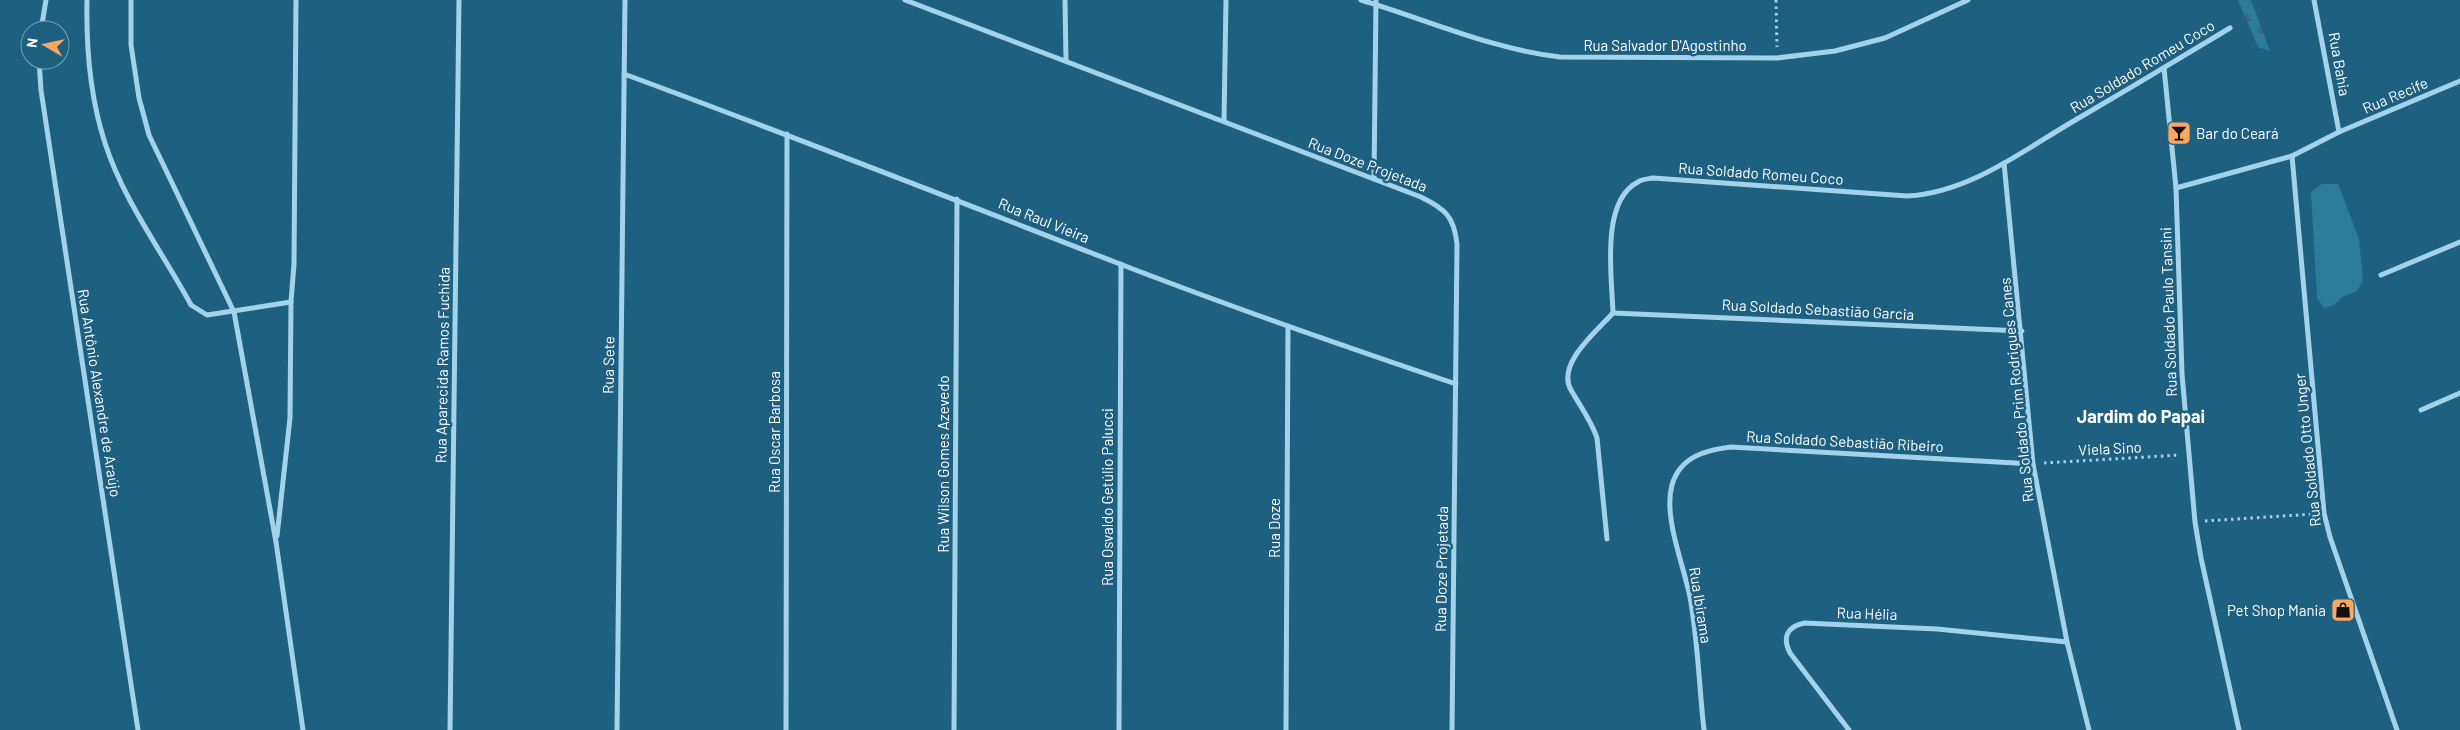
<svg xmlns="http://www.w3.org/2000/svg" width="2460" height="730" font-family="Barlow,sans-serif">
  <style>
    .forest { fill: url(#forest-firs) }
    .green { fill: #2d7b9c }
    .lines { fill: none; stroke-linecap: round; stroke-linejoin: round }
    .path { stroke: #a2d3e9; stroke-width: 3; stroke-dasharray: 2.5 4; stroke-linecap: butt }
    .street { stroke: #a2d3e9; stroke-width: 5 }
    .labels { text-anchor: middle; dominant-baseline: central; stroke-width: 5; stroke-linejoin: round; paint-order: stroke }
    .street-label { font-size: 15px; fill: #fff; stroke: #1e6080 }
    .poi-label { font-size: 15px; fill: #fff; stroke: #1e6080; text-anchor: start }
    .quarter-label { font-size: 18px; font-weight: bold; fill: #fff; stroke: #1e6080 }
  </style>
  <defs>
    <pattern id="forest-firs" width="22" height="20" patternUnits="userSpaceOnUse" patternTransform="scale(1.25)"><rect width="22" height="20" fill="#2d7b9c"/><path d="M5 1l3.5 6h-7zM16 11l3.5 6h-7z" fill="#3c6474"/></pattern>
  </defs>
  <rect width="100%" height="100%" fill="#1e6080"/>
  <polygon class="forest" points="2238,0 2251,0 2270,51 2258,47"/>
  <polygon class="green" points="2322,184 2338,184 2359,239 2363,280 2357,291 2342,297 2334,305 2324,308 2317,298 2311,192"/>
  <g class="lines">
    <g class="path">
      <polyline points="1776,0 1777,47"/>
      <polyline points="2044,463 2180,455"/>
      <polyline points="2205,521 2314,514"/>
    </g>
    <g class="street">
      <path d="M 87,0 C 86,49 90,97 105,143 C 123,200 163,253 191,305 L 207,315 L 291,302"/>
      <polyline points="131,0 131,45 139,98 149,135 234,312 276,542 303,730"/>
      <path d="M 905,0 L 1421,197 C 1445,209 1454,216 1457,244 L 1452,730"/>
      <polyline points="1065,0 1066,61"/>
      <path d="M 1361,0 C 1428,20 1491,49 1560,57 L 1777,58 L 1835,51 L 1885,38 L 1968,0"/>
      <polyline points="2314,0 2339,132"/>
      <polyline points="41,30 46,0"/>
      <polyline points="39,60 41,90 138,730"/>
      <polyline points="2164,68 2176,188 2182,374 2195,522 2201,558 2239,730"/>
      <path d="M 624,74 C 790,135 955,200 1120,264 C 1231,307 1343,346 1456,384"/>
      <polyline points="1224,121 1226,0"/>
      <polyline points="2292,156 2324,513 2330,537 2397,730"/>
      <polyline points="2004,163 2033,464 2067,642 2089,730"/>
      <polyline points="1374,179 1376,0"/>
      <polyline points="2176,188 2292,156 2339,132 2460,81"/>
      <polyline points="2381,275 2460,242"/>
      <polyline points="1613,313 2022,331"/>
      <polyline points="2421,410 2460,393"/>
      <polyline points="277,536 290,418 291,302 294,264 296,0"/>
      <path d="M 1607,539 L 1597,438 C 1591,420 1580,406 1571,390 C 1556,364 1597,331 1613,313 C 1612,278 1600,201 1638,182 C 1642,179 1648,179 1653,178 L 1907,196 C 1968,193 2021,152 2072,122 C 2125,91 2177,60 2230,28"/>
      <polyline points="450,730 459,0"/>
      <polyline points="617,730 625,0"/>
      <polyline points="786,730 787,134"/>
      <polyline points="954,730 957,199"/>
      <polyline points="1119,730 1121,264"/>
      <polyline points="1286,730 1288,326"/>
      <path d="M 1704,730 C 1699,686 1698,641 1690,597 C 1684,566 1663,517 1672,485 C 1680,457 1705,450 1731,447 L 2033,464"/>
      <path d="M 1849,730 L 1790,653 C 1782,637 1787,627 1804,623 L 1937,629 L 2067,642"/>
    </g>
  </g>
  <defs>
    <g id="bar-square" transform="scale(1.25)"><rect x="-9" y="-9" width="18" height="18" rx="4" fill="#f8a760" stroke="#1e6080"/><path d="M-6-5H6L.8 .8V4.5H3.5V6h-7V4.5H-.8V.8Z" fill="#111"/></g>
    <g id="shop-square" transform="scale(1.25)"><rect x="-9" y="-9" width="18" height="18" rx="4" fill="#f8a760" stroke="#1e6080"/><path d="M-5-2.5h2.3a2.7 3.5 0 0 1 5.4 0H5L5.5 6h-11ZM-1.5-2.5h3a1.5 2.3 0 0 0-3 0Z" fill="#111"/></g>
  </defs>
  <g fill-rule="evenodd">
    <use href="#bar-square" x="2179" y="133"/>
    <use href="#shop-square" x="2343" y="610"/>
  </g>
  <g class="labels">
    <g class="street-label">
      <text x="1665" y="45">Rua Salvador D'Agostinho</text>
      <text transform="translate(2340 64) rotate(80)">Rua Bahia</text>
      <text transform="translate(2142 66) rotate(-31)">Rua Soldado Romeu Coco</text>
      <text transform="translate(2395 95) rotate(-23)">Rua Recife</text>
      <text transform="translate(1368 164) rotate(21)">Rua Doze Projetada</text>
      <text transform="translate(1761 173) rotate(4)">Rua Soldado Romeu Coco</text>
      <text transform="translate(1044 220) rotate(22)">Rua Raul Vieira</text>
      <text transform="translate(1818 309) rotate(3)">Rua Soldado Sebastião Garcia</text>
      <text transform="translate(2168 312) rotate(-92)">Rua Soldado Paulo Tansini</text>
      <text transform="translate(442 365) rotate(-89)">Rua Aparecida Ramos Fuchida</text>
      <text transform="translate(608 365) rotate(-89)">Rua Sete</text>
      <text transform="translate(2016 390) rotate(-96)">Rua Soldado Prim Rodrigues Canes</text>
      <text transform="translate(100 393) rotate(81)">Rua Antônio Alexandre de Araújo</text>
      <text transform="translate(774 432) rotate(-90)">Rua Oscar Barbosa</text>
      <text transform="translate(1845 441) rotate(3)">Rua Soldado Sebastião Ribeiro</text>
      <text transform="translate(2110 448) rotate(-3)">Viela Sino</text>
      <text transform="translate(2307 450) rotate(-96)">Rua Soldado Otto Unger</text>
      <text transform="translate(943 464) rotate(-90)">Rua Wilson Gomes Azevedo</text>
      <text transform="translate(1107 497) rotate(-90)">Rua Osvaldo Getúlio Palucci</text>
      <text transform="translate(1274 528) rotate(-90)">Rua Doze</text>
      <text transform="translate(1441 569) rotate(-89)">Rua Doze Projetada</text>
      <text transform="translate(1701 605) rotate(81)">Rua Ibirama</text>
      <text transform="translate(1867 613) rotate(2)">Rua Hélia</text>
    </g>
    <g class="poi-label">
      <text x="2196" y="133">Bar do Ceará</text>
      <text x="2326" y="610" text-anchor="end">Pet Shop Mania</text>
    </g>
    <g class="quarter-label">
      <text x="2141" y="416">Jardim do Papai</text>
    </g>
  </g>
  <g transform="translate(45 45) rotate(279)"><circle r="24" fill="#1e6080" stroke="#78a0b3"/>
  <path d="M0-4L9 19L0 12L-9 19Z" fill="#f8a760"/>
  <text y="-8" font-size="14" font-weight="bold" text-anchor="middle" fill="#ffffff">N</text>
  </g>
</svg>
